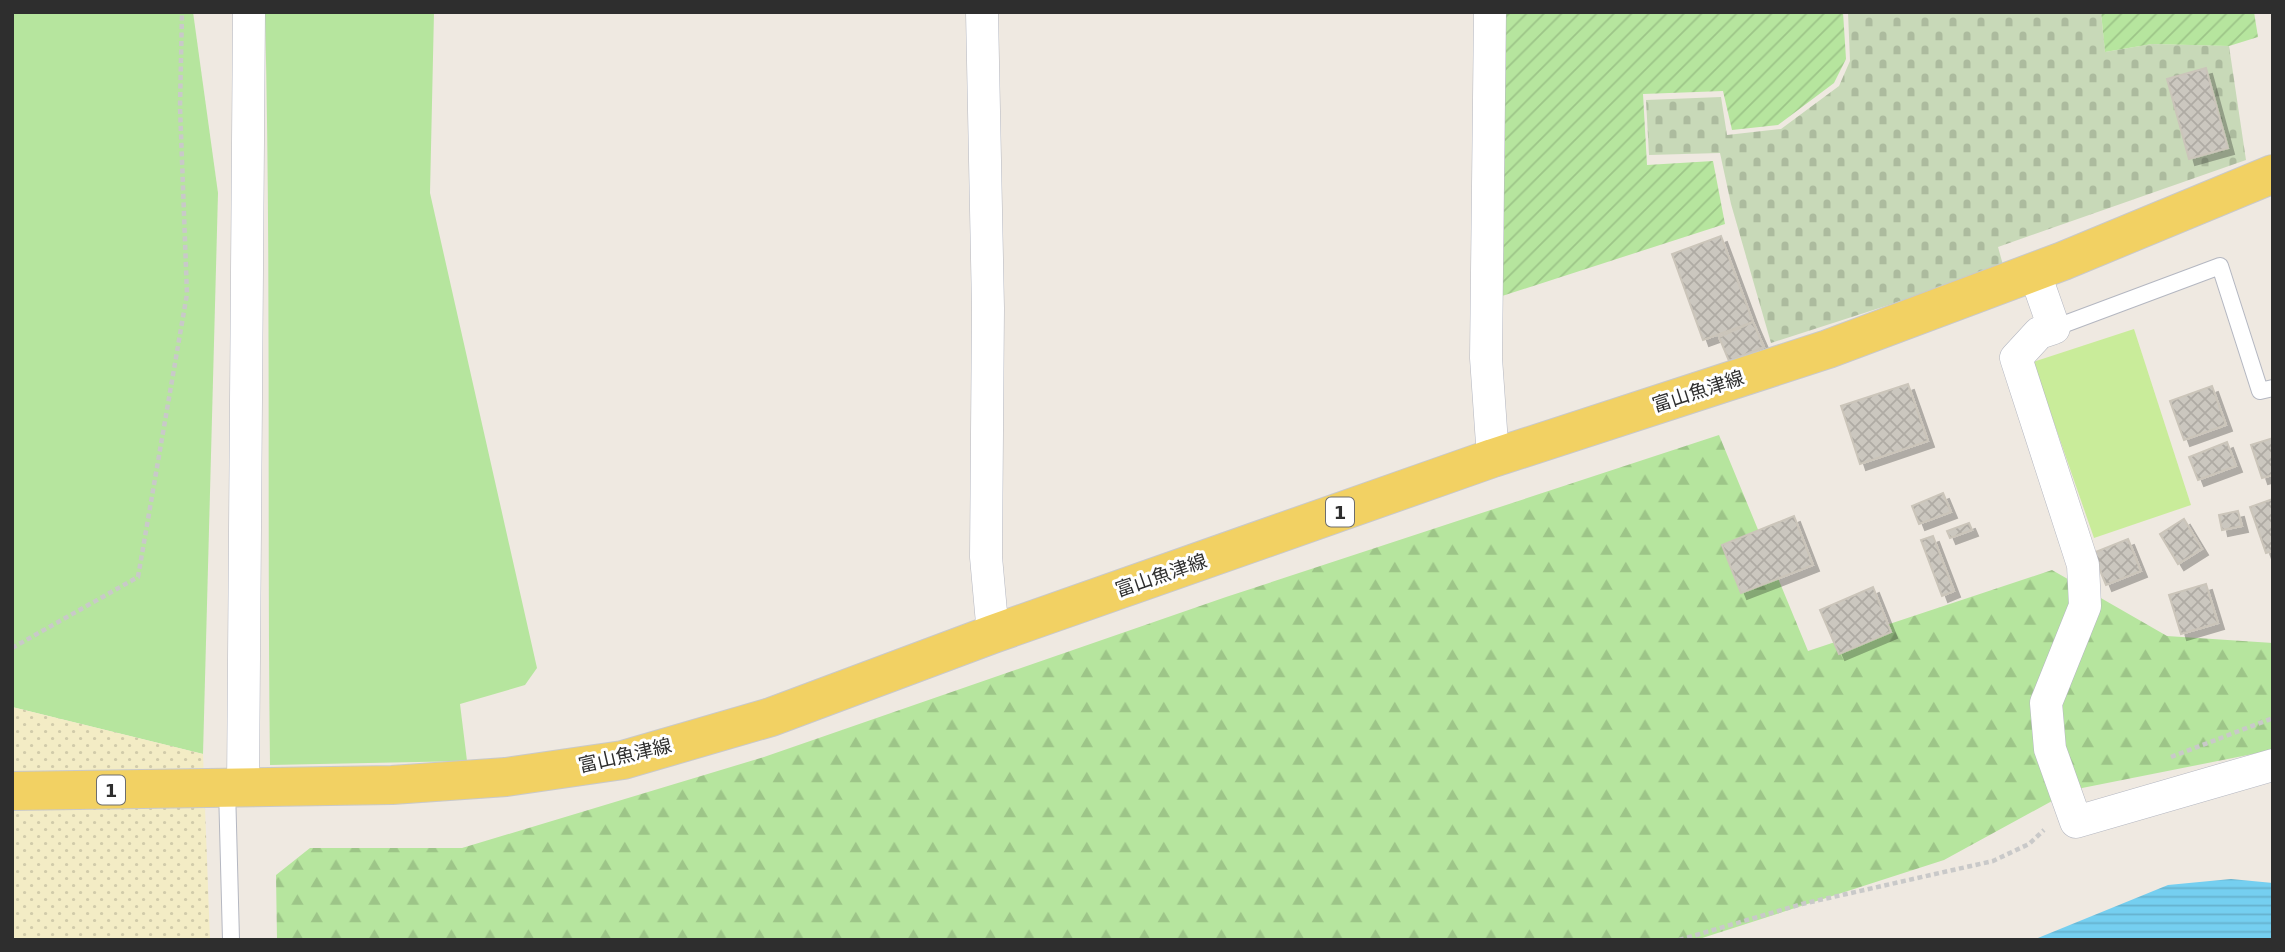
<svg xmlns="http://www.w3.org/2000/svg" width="2285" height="952" font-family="'DejaVu Sans','Noto Sans JP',sans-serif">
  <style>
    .grass { fill: #b6e59e }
    .forest { fill: url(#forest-firs) }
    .sand { fill: url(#sand-dots) }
    .cemetery { fill: url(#cemetery-stones) }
    .garden { fill: url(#garden-furrows) }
    .pitch { fill: #c9ec9a }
    .water { fill: url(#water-rules) }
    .building { fill: url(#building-cross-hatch); stroke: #cbc5ba; stroke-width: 2; filter: url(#shadow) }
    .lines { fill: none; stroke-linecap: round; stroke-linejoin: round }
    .lane-casing { stroke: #b4b7c1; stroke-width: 18 }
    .street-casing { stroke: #b4b7c1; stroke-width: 33 }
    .primary-casing { stroke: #c9c9c9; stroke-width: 40 }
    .path { stroke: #c9c9c9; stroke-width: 4.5; stroke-dasharray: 5 3.5; stroke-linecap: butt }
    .lane { stroke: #fff; stroke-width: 16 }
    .street { stroke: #fff; stroke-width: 32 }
    .primary { stroke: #f2d163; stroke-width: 38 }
    .labels { text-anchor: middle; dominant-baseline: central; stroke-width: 6; stroke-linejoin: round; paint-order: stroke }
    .shield { fill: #fff; stroke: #6d6d6d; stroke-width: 2 }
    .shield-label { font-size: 18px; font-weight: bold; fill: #2e2e2e }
    .street-label { font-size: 19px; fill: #2e2e2e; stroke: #fff }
  </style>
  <defs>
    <pattern id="forest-firs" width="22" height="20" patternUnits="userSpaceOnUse" patternTransform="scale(1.75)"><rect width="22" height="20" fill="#b6e59e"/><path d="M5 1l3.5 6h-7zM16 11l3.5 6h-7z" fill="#9dc588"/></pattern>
    <pattern id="sand-dots" width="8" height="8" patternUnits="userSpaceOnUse" patternTransform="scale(1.75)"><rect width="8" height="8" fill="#f3ecc5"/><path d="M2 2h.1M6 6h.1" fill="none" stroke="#d1cbaa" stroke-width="1.8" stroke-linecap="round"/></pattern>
    <pattern id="cemetery-stones" width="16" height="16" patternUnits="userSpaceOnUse" patternTransform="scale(1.75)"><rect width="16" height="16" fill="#c8d9b8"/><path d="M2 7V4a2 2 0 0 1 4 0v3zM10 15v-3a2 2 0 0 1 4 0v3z" fill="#acbb9e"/></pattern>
    <pattern id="garden-furrows" width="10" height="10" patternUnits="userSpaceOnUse" patternTransform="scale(1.75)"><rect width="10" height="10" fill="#b6e59e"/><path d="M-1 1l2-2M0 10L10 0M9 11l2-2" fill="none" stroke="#9dc588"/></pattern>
    <pattern id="water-rules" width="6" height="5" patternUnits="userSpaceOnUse" patternTransform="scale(1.75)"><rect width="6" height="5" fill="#75cff0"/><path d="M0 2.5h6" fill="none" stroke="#66b2ce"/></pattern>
    <pattern id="building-cross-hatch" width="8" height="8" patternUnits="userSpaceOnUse" patternTransform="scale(1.75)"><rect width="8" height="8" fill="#cbc7bf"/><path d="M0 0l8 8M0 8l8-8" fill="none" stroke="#afaba4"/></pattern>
    <filter id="shadow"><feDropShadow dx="6" dy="6" stdDeviation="0" flood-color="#0004"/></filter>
  </defs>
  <rect width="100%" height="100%" fill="#efe9e1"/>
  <g class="grass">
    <polygon points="12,12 193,12 218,193 203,754 12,707"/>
    <path d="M 265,12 L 434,12 L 430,193 L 537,668 L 525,685 L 460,704 L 467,761 L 270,765 C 267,514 271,263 265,12 Z"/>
  </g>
  <polygon class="forest" points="1719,435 1808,651 2052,570 2167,636 2273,643 2273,750 2072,790 1944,860 1696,940 277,940 276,875 310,848 462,848 764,757 1226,597"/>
  <polygon class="sand" points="12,707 203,754 210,940 12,940"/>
  <polygon class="cemetery" points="1848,12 2101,12 2105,52 2152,44 2229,46 2246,160 1998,247 2003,265 1892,304 1771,343 1731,204 1720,153 1649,155 1646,100 1721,97 1727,135 1781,129 1839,86 1850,61"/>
  <g class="garden">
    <polygon points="1504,12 1843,12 1846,59 1834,83 1778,125 1732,130 1723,91 1643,94 1647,165 1713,161 1725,224 1502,296"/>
    <polygon points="2101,12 2254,12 2258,37 2229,46 2152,44 2105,52"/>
  </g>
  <polygon class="pitch" points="2134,329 2191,505 2094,538 2033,362"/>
  <polygon class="water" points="2231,879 2273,883 2273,940 2033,940 2168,885"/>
  <g class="building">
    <polygon points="2206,68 2228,148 2189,159 2167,79"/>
    <polygon points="1721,236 1753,322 1703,340 1672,254"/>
    <polygon points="1753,322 1764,347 1729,361 1719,337"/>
    <polygon points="1908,384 1928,441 1860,464 1841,406"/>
    <polygon points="2212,386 2226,425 2184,440 2170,401"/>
    <polygon points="2273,438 2273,475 2262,478 2251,445"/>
    <polygon points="2227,442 2236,466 2198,480 2189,457"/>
    <polygon points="1943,493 1951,512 1919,524 1912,506"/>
    <polygon points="2273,499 2273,551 2266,553 2250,507"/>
    <polygon points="2238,511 2242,526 2222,530 2219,515"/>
    <polygon points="1794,516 1813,565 1741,593 1722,545"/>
    <polygon points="2184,519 2202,549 2178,564 2160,534"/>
    <polygon points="1969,523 1972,530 1950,538 1947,531"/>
    <polygon points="1933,536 1954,591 1942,596 1921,540"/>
    <polygon points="2128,539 2141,571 2106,585 2093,553"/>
    <polygon points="2206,584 2218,623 2181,634 2169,595"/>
    <polygon points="1873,587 1891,632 1839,654 1820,610"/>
  </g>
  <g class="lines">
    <g class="lane-casing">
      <g id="lane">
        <polyline points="2054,328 2220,266 2260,391 2273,388"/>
        <polyline points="227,788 231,940"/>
      </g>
    </g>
    <g class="street-casing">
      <g id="street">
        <polyline points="982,12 988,308 986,557 993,634"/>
        <polyline points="1490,12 1486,358 1493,458"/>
        <polyline points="2034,271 2054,328 2039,333 2016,358 2083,565 2085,606 2046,703 2050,749 2076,822 2273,765"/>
        <polyline points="243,788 249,12"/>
      </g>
    </g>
    <g class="primary-casing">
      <polyline id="primary" points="12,791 392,785 506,777 623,760 771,717 993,634 1493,458 1828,349 2063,261 2273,174"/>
    </g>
    <g class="path">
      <polyline points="12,648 138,577 187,294 180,107 182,12"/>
      <polyline points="2171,757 2273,718"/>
      <polyline points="1679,940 1802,904 1993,861 2029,844 2044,830"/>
    </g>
    <use href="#lane" class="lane"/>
    <use href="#street" class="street"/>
    <use href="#primary" class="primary"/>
  </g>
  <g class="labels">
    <g class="shield">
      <rect x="1326" y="497.5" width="28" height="29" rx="5"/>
      <rect x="97" y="775.5" width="28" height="29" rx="5"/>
    </g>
    <g class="shield-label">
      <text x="1340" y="512">1</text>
      <text x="111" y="790">1</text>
    </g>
    <g class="street-label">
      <text transform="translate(1698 391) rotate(-18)">富山魚津線</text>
      <text transform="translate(1161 575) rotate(-19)">富山魚津線</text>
      <text transform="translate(625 755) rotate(-13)">富山魚津線</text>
    </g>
  </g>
  <rect width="2285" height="952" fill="none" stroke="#2e2e2e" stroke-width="28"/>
</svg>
